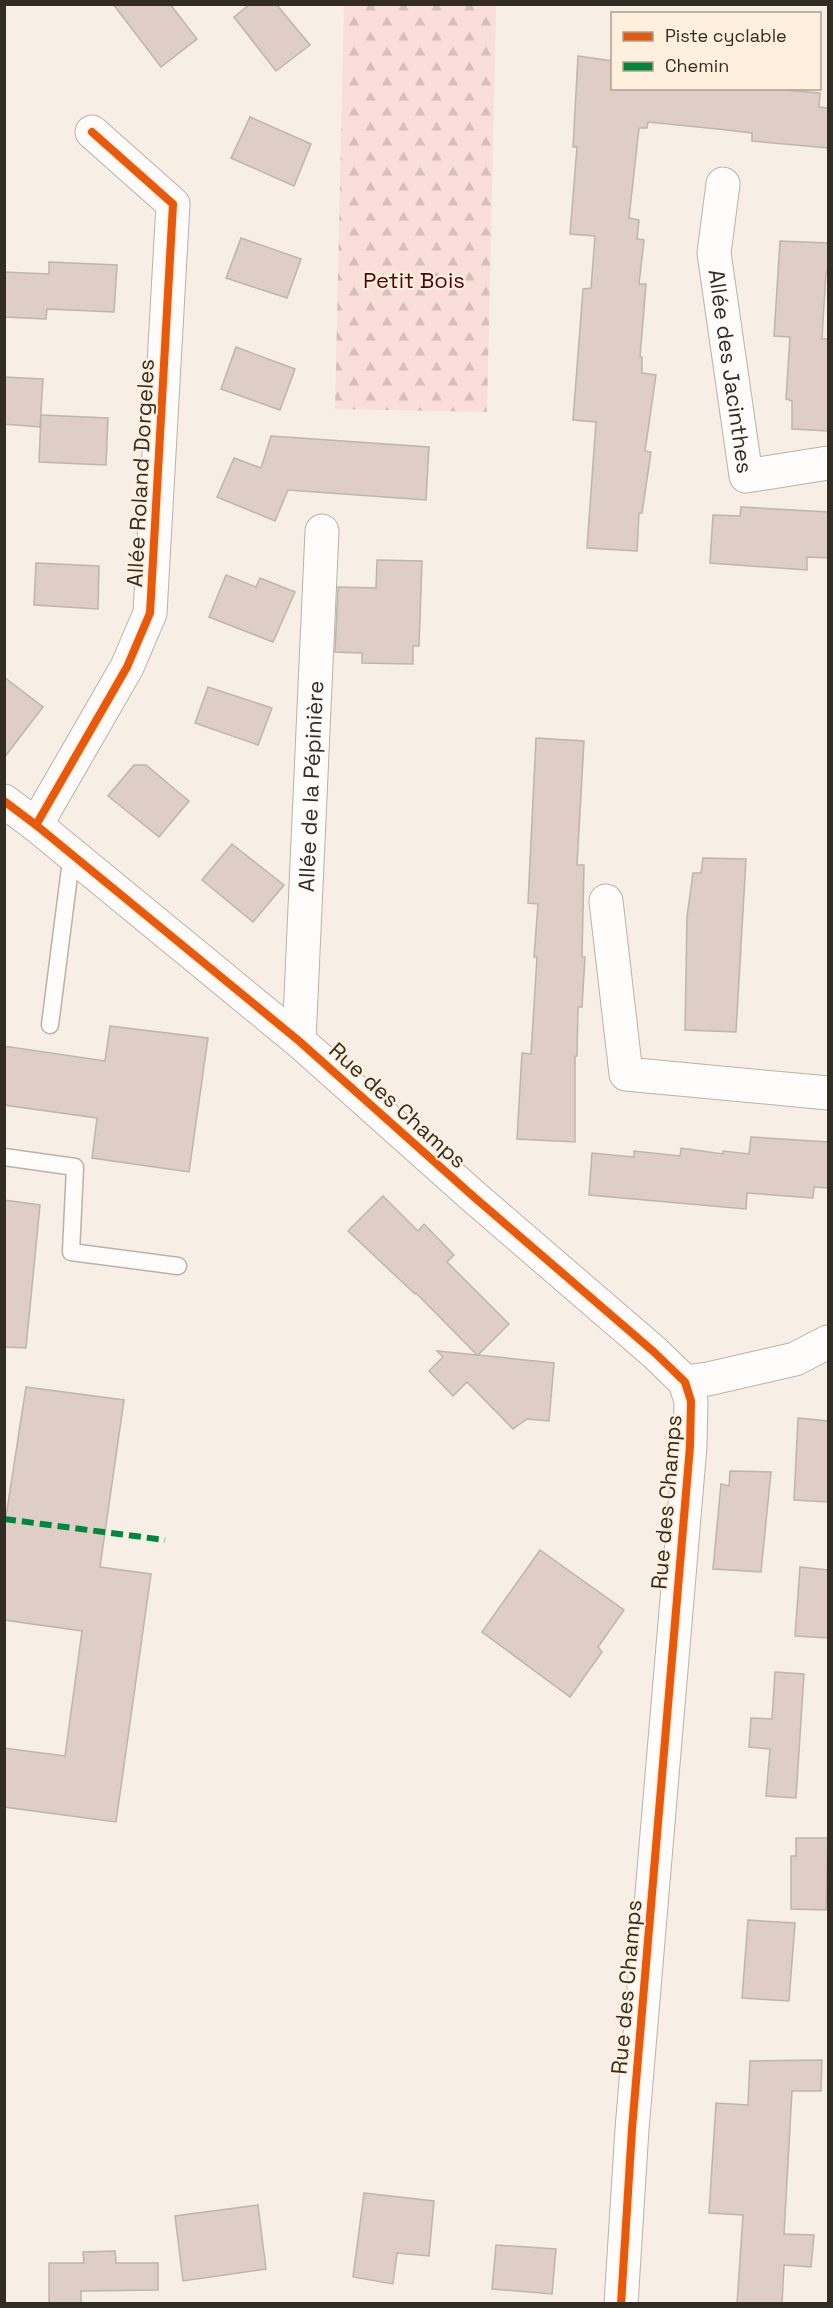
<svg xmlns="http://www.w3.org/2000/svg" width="833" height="2308" font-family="'Space Grotesk',sans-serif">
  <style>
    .forest { fill: url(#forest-firs) }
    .building { fill: #decec5; stroke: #beb5af; stroke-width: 1.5 }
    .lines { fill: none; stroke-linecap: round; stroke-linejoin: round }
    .lane-casing { stroke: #b9b2aa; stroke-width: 19 }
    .street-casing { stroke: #b9b2aa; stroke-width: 35 }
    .lane { stroke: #fefcfb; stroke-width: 16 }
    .street { stroke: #fefcfb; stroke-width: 33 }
    .quiet { stroke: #00873e; stroke-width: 6; stroke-dasharray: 12 6; stroke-linecap: butt }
    .cycleway-casing { stroke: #ffefdd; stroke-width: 11 }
    .cycleway { stroke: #e8590c; stroke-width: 8 }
    .labels { text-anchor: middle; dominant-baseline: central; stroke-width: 4.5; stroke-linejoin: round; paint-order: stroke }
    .park-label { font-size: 22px; fill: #520311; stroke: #ffefdd }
    .street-label { font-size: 22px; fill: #332c23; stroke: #ffefdd }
  </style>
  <defs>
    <pattern id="forest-firs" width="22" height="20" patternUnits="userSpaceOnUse" patternTransform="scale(1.5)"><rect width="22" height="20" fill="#faded9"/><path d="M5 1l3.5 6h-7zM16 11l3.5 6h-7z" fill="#d7bfba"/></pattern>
  </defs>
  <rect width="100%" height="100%" fill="#f7eee5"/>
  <polygon class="forest" points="344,5 496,5 487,412 335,409"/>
  <g class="building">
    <polygon points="113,4 170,4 197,39 161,67"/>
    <polygon points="250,4 276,4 310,45 276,71 234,17"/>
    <polygon points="578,56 612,61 612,88 761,88 820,93 819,107 828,108 828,148 752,141 752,133 718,129 648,122 647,128 639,128 629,218 639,220 637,239 644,240 639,284 646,284 640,357 642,357 642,373 656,375 645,451 651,452 642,513 639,513 637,551 587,548 596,422 573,420 583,289 591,288 595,236 570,234 577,147 573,147"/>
    <polygon points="250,117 311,144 294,186 231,158"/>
    <polygon points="241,238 301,259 287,298 226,278"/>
    <polygon points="780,241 828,243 828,272 826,272 822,339 828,339 828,431 792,429 792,401 786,399 790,337 774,336"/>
    <polygon points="49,262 117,265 114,312 47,309 46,319 4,317 4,272 49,274"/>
    <polygon points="236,347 295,369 280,410 221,389"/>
    <polygon points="4,377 43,379 40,427 4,424"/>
    <polygon points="41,415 108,418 106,465 39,462"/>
    <polygon points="271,436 429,447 426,500 288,490 275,521 217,497 234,458 261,468"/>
    <polygon points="741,507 828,512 828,558 807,557 807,570 710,563 713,515 740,516"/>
    <polygon points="377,560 422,561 419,646 413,646 413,664 362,663 362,653 335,652 338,587 376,588"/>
    <polygon points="36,563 99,566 98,609 34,605"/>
    <polygon points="226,575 256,587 260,578 295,592 273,642 209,617"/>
    <polygon points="4,677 43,707 4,758"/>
    <polygon points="208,687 272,708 258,745 195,723"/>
    <polygon points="536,738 584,741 577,865 584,865 582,957 585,957 582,1007 578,1007 577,1056 575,1056 575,1142 517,1139 522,1053 531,1054 537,957 534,957 538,904 528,903"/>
    <polygon points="134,765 146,765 189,801 159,837 108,796"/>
    <polygon points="232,844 284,885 253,922 202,880"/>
    <polygon points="703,858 746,859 736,1032 685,1030 687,917 693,873 701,873"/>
    <polygon points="110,1026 208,1038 189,1172 92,1158 97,1118 4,1105 4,1046 105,1061"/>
    <polygon points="751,1137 828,1142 828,1188 814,1187 813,1198 747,1193 746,1209 589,1195 592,1153 634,1157 634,1151 680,1156 681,1148 723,1154 723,1151 749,1154"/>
    <polygon points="383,1196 418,1231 424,1224 454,1255 447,1262 509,1324 478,1355 554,1363 549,1421 527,1419 513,1429 467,1382 453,1396 429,1371 443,1357 437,1351 477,1355 416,1293 415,1294 348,1231"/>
    <polygon points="4,1200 40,1205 26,1348 4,1347"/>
    <polygon points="26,1387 124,1400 100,1567 151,1574 116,1822 4,1807 4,1748 65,1756 82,1631 4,1620 4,1529"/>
    <polygon points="798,1418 828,1421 828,1502 794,1500"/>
    <polygon points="730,1471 771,1472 761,1572 713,1569 721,1484 729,1486"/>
    <polygon points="540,1550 624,1610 598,1647 602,1652 570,1697 482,1632"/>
    <polygon points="800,1567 828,1570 828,1638 795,1636"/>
    <polygon points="775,1672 804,1674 796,1798 766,1796 770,1749 749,1747 751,1718 772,1719"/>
    <polygon points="796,1838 828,1838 826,1910 791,1909 791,1856 796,1856"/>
    <polygon points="748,1920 795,1923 789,2001 742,1998"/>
    <polygon points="822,2060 821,2091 792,2091 784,2234 814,2235 811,2267 784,2265 782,2304 737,2304 743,2215 709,2213 716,2103 748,2105 750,2061"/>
    <polygon points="364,2193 434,2201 429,2256 397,2253 393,2284 353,2277"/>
    <polygon points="258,2205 266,2269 183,2281 175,2216"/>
    <polygon points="496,2245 556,2249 552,2294 492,2289"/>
    <polygon points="115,2251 116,2263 158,2263 158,2290 81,2291 81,2304 49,2304 49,2263 84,2263 83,2252"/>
  </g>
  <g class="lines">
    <g class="lane-casing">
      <g id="lane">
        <polyline points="50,1025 70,868 79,859"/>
        <polyline points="4,1157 75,1167 71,1252 178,1266"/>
      </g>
    </g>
    <g class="street-casing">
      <g id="street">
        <path id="s1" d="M 723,184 L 714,253 L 746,476 L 828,463"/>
        <polyline points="4,801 36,825 299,1041 474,1197 654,1352 685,1382 691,1401 690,1446 632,2129 621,2304"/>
        <polyline points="36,825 127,667 150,613 173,204 92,132"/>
        <polyline points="606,901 626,1074 828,1093"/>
        <path id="s2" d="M 299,1041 L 322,531"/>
        <polyline points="685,1382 708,1379 795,1359 828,1342"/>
      </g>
    </g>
    <use href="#lane" class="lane"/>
    <use href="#street" class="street"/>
    <polyline class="quiet" points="4,1519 165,1540"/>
    <g class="cycleway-casing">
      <g id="cycleway">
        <polyline points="4,801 36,825 299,1041 474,1197 654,1352 685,1382 691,1401 690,1446 632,2129 621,2304"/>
        <polyline points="36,825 127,667 150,613 173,204 92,132"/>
      </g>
    </g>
    <use href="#cycleway" class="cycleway"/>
  </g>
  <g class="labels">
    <g class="park-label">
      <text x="414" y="280">Petit Bois</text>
    </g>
    <g class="street-label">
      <text stroke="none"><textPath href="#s1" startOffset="189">Allée des Jacinthes</textPath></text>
      <text transform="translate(140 473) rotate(-87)">Allée Roland Dorgeles</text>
      <text stroke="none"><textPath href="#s2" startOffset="255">Allée de la Pépinière</textPath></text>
      <text transform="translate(398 1105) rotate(42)">Rue des Champs</text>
      <text transform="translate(666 1502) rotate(-85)">Rue des Champs</text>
      <text transform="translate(626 1987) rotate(-85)">Rue des Champs</text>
    </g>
  </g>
  <rect width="833" height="2308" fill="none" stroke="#332c23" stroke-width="12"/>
  <rect x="611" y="12" width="210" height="78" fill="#ffefdd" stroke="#ada193" stroke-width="1.5"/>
  <rect x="623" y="32" width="30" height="9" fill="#e8590c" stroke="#ada193" stroke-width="1.5"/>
  <text x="665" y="42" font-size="18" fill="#332c23">Piste cyclable</text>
  <rect x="623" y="62" width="30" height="9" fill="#00873e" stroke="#ada193" stroke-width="1.5"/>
  <text x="665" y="72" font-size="18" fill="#332c23">Chemin</text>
</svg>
